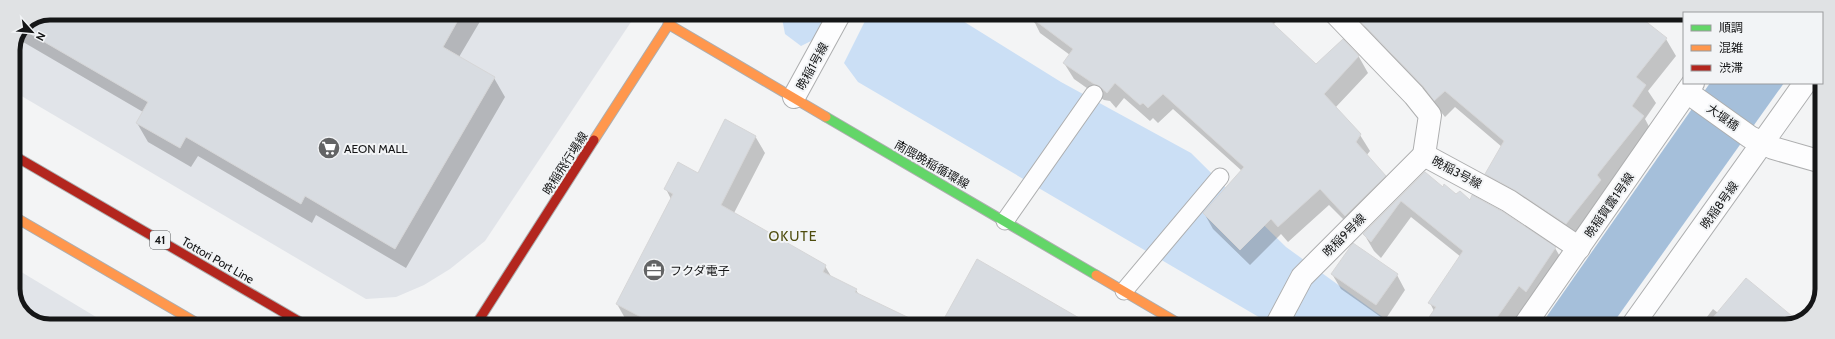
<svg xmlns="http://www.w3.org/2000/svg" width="1835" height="339" font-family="Cabin,'Noto Sans JP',sans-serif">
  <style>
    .built { fill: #e1e4e9 }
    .green { fill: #cbdff5 }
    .water { fill: #a5bfda }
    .shadow { fill: #0003 }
    .building { fill: #d8dce1; stroke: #d6d6d7 }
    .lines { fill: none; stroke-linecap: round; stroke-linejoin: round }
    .lane-casing { stroke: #adaeaf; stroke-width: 19 }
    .street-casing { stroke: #adaeaf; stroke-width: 24 }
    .fast-casing { stroke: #adaeaf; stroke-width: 11 }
    .slow-casing { stroke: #adaeaf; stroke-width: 11 }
    .jam-casing { stroke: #adaeaf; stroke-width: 11 }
    .lane { stroke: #fdfdfe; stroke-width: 17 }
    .street { stroke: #fdfdfe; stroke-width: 22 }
    .fast { stroke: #63d668; stroke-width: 9 }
    .slow { stroke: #ff974d; stroke-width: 9 }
    .jam { stroke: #b3261e; stroke-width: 9 }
    .labels { text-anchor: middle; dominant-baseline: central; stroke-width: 4; stroke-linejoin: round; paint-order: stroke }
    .shield { fill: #f2f4f6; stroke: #57595a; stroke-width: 1 }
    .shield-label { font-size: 11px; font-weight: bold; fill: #151617 }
    .street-label { font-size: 12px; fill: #151617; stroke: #f2f4f6 }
    .poi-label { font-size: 12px; fill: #151617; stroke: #f2f4f6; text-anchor: start }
    .quarter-label { font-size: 14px; letter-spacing: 1px; fill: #4e4c0d; stroke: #f2f4f6 }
    .rim { fill: none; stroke: #151617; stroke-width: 5 }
  </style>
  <rect width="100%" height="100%" fill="#f3f4f5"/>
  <g class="built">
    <polygon points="50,13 637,13 485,241 450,269 424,285 396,297 366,299 13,91 13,50 24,24"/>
    <polygon points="13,267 111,326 45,326 24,315 13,294"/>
  </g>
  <g class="green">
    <polygon points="781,13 826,13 813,40 801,46 785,34"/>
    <polygon points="869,13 950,13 1061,82 1191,153 1286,247 1395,326 1274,326 858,82 844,63"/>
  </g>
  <polygon class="water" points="1710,83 1784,83 1611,326 1540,326"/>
  <g class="shadow">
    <polygon points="50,13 485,13 459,57 494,78 505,97 406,268 316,215 312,223 198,156 191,167 148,142 137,123 143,112 18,39 24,24"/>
    <polygon points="1022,13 1284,13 1273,25 1316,66 1342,40 1359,57 1368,73 1335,108 1360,135 1370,151 1366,156 1385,176 1394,192 1355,231 1329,205 1288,242 1281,234 1250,265 1213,229 1204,213 1242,171 1173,109 1158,123 1153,118 1150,121 1124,98 1116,108 1110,101 1104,100 1074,79 1064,63 1070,55 1040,33 1035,23"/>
    <polygon points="1367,13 1634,13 1666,39 1676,56 1648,91 1656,103 1645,119 1653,134 1576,240 1496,191 1486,174 1502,147 1455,107 1445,117 1434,103 1371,39 1362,22 1369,15"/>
    <polygon points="755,136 765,153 734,213 825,266 832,278 856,290 859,295 667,326 637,326 626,320 617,304 671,199 666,189 698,174"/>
    <polygon points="1425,173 1443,189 1470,201 1555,248 1565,265 1528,302 1512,326 1424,326 1434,311 1430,303 1461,257 1411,217 1381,258 1374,251 1364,234"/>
    <polygon points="1332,274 1397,275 1405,290 1385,320 1341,289"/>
    <polygon points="1746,280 1797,322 1785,326 1700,326 1713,309 1718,313"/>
  </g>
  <g class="building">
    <polygon points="50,13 462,13 443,47 495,77 395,249 305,196 301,204 186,137 180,148 136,123 148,102 22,29 24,24"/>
    <polygon points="1025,13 1164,13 1169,18 1175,13 1262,13 1316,64 1343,39 1359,56 1324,94 1361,134 1356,142 1386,176 1345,216 1320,189 1278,227 1271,219 1240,250 1203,213 1244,167 1163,94 1148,108 1143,103 1140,105 1115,83 1107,93 1099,86 1094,84 1063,63 1073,49"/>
    <polygon points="1369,13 1635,13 1667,38 1636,77 1646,85 1632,106 1644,116 1597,175 1601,180 1566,224 1516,191 1485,174 1504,141 1445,91 1434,101 1423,86 1360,21"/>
    <polygon points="725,119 756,136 721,205 826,265 823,272 857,289 855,292 926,326 658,326 616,304 673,194 664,189 678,162 698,173"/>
    <polygon points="1425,172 1443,187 1444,184 1456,194 1460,191 1470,200 1472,195 1503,212 1556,247 1526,292 1519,286 1491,326 1423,326 1436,307 1428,303 1463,251 1401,201 1371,242 1363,234"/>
    <polygon points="1353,243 1398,274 1376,305 1331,274"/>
    <polygon points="977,259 1093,326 940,326"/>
    <polygon points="1746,278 1798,321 1785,326 1706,326"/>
  </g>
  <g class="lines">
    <g class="lane-casing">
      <g id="lane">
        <polyline points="1005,221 1094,94"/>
        <polyline points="1124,291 1220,177"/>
      </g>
    </g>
    <g class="street-casing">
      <g id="street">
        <polyline points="1335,13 1414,95 1430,115 1424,155 1509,201 1579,248"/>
        <polyline points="1687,92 1750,137 1773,148 1822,162"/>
        <polyline points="794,97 840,13"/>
        <polyline points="1276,326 1302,277 1424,155"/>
        <polyline points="1524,326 1693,83"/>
        <polyline points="1632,326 1805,83"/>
      </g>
    </g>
    <g class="fast-casing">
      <polyline id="fast" points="826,117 1096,275"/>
    </g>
    <g class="slow-casing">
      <g id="slow">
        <polyline points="668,24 826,117"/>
        <polyline points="594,140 676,13"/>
        <polyline points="13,216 202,326"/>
        <polyline points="1096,275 1183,326"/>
      </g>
    </g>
    <g class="jam-casing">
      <g id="jam">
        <polyline points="13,155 307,326"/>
        <polyline points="475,326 594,140"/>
      </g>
    </g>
    <use href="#lane" class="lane"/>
    <use href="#street" class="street"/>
    <use href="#fast" class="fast"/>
    <use href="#slow" class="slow"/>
    <use href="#jam" class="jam"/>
  </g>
  <defs>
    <g id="supermarket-disc" transform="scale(1.15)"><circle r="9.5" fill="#636465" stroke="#f2f4f6"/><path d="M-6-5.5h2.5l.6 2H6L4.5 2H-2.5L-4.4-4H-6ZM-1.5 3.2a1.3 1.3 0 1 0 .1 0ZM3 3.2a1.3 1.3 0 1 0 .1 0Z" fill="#fff"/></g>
    <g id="office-disc" transform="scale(1.15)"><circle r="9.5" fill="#636465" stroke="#f2f4f6"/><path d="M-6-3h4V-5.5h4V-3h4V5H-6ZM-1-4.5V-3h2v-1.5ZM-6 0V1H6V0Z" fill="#fff"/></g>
  </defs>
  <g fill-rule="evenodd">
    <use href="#supermarket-disc" x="329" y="148"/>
    <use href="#office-disc" x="654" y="270"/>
  </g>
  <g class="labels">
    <rect class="shield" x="150" y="231" width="20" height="18" rx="3"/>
    <g class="shield-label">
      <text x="160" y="240">41</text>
    </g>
    <g class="street-label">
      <text transform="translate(812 66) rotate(-61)">晩稲1号線</text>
      <text transform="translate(1723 117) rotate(35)">大堰橋</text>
      <text transform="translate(565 163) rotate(-57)">晩稲飛行場線</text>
      <text transform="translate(932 164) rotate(30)">南隈晩稲循環線</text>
      <text transform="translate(1457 172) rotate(28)">晩稲3号線</text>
      <text transform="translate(1609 205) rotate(-55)">晩稲賀露1号線</text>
      <text transform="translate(1719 205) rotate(-54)">晩稲8号線</text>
      <text transform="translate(1344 235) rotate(-45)">晩稲9号線</text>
      <text transform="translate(218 260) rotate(30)">Tottori Port Line</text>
    </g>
    <g class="poi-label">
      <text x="344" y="148">AEON MALL</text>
      <text x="670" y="270">フクダ電子</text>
    </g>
    <g class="quarter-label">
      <text x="793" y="236">OKUTE</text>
    </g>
  </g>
  <path d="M0 0H1835V339H0ZM50 20H1785A30 30 0 0 1 1815 50V289A30 30 0 0 1 1785 319H50A30 30 0 0 1 20 289V50A30 30 0 0 1 50 20Z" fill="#e0e2e4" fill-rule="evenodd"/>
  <path class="rim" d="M50 20H1785A30 30 0 0 1 1815 50V289A30 30 0 0 1 1785 319H50A30 30 0 0 1 20 289V50A30 30 0 0 1 50 20Z"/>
  <rect x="1683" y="12" width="140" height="72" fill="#f2f4f6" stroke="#9a9b9d"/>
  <rect x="1691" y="25" width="20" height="6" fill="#63d668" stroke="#9a9b9d"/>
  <text x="1719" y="32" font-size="12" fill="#151617">順調</text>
  <rect x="1691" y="45" width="20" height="6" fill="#ff974d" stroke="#9a9b9d"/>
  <text x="1719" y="52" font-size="12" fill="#151617">混雑</text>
  <rect x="1691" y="65" width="20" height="6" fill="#b3261e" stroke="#9a9b9d"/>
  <text x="1719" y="72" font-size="12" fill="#151617">渋滞</text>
  <g transform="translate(32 32) rotate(117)" stroke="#f2f4f6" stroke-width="3" paint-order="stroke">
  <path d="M0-3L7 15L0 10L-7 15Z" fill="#151617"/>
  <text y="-6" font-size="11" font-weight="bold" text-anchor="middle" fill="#151617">N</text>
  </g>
</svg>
